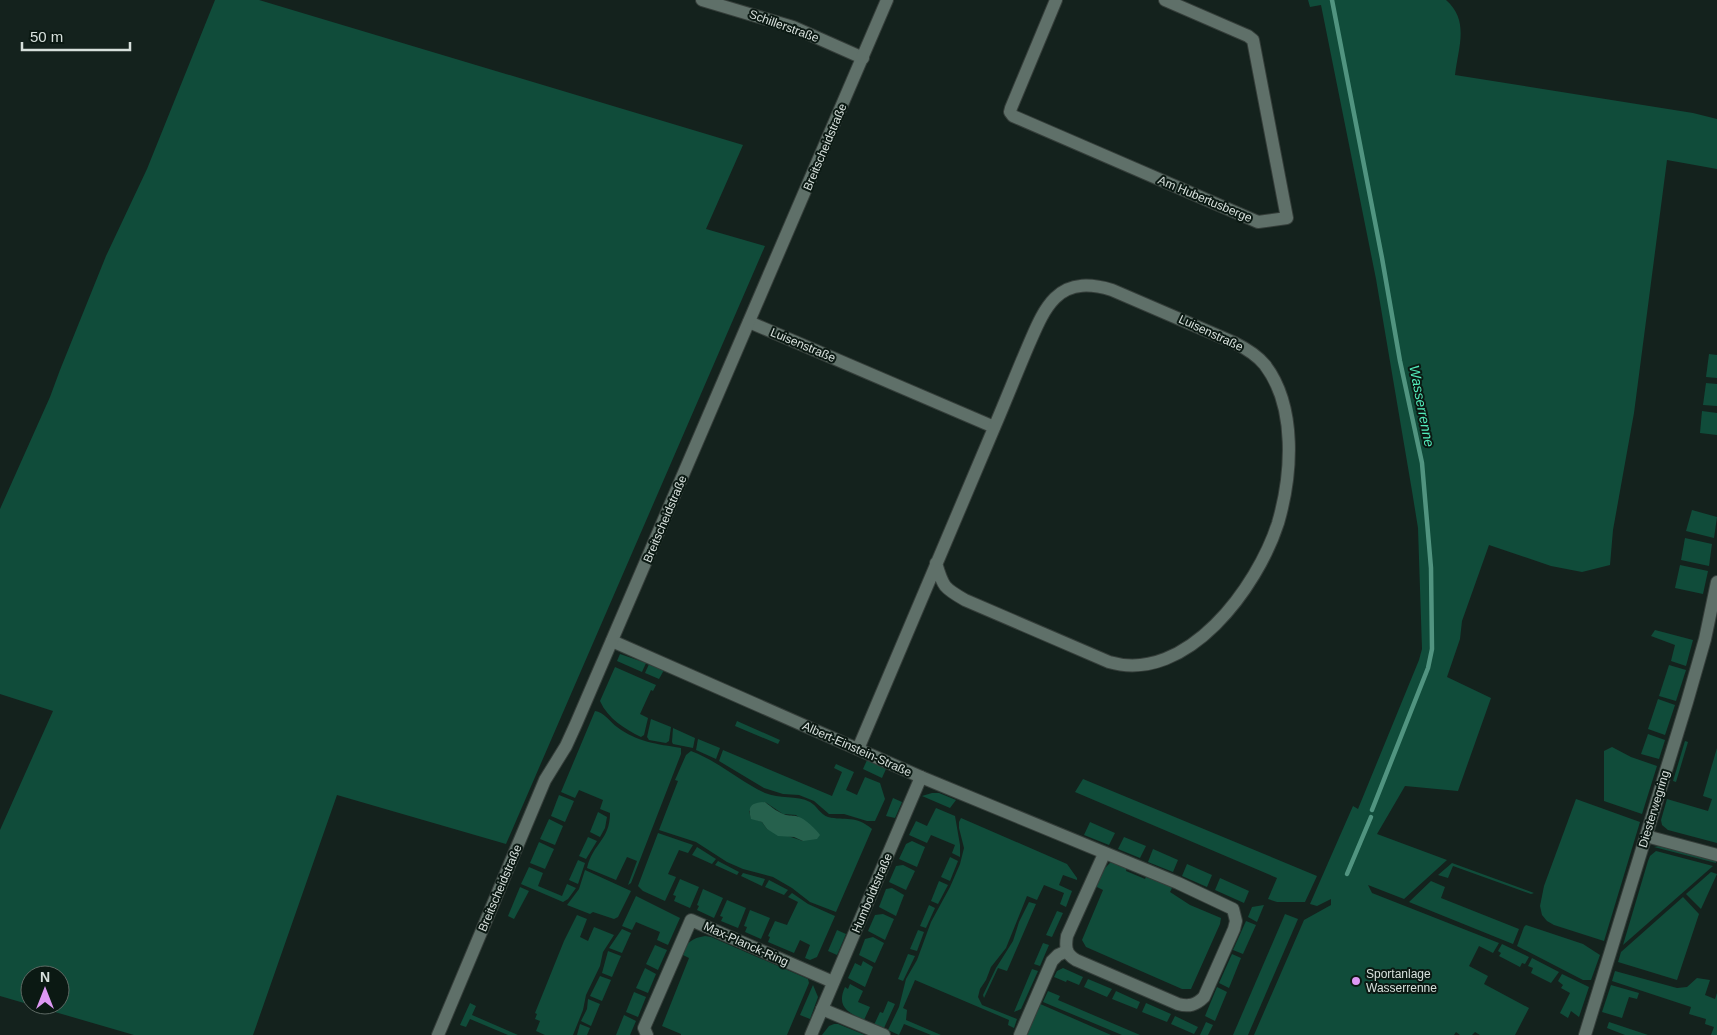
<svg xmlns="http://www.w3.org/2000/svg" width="1717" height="1035" font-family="Arial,sans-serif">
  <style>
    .green { fill: #104c3a; fill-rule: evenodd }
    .forest { fill: #26614d }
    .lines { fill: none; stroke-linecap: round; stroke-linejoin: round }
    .stream { stroke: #519480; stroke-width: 4.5 }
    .minor-casing { stroke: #353e3a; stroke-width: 14 }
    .minor { stroke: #5f7069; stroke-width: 12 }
    .poi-dot { fill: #dd98f3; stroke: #0b1913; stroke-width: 2 }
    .labels { text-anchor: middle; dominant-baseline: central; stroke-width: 4; stroke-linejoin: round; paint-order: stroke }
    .street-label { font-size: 12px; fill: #d7e0dc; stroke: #0b1913 }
    .poi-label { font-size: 12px; fill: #d7e0dc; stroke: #0b1913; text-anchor: start }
    .water-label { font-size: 14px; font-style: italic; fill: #53ecbb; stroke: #0b1913 }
  </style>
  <rect width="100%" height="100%" fill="#14221d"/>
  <g class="green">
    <path d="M 215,0 L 259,0 L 743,145 L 706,229 L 765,246 L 506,844 L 337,795 L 253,1035 L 134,1035 L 0,996 L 0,830 L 53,711 L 0,694 L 0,509 L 50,397 L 60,370 L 106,256 L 147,169 ZM 30,975 L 60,975 L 60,1005 L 30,1005 Z"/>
    <path d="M 1308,0 L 1446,0 C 1470,21 1458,48 1455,75 L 1693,113 L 1717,119 L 1717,169 L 1667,160 L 1634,413 L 1613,530 L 1610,565 L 1582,572 L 1551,566 L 1489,545 L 1462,621 L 1460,639 L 1447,677 L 1491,698 L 1458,791 L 1405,786 L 1377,834 L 1447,860 L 1404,899 L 1368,885 L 1372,893 L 1499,943 L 1493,953 L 1479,946 L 1469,966 L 1488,976 L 1484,984 L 1529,1008 L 1515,1035 L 1480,1035 L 1475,1032 L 1472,1035 L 1460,1035 L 1456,1032 L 1454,1035 L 1254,1035 L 1304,920 L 1331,905 L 1331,899 L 1317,906 L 1310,904 L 1353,806 L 1358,809 L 1419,660 L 1422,649 L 1418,528 L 1412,491 L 1376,279 L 1321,5 L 1310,7 Z"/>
    <polygon points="1709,354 1717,355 1717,378 1706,377"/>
    <polygon points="1706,383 1717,384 1717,406 1703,405"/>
    <polygon points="1702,411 1717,413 1717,435 1700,433"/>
    <polygon points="1692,510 1717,517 1714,538 1686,531"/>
    <polygon points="1685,538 1712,544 1709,566 1681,560"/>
    <polygon points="1680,565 1708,571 1703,594 1675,588"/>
    <polygon points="1655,630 1693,640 1686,666 1671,661 1675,645 1651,636"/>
    <polygon points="620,654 646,663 642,672 617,661"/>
    <polygon points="649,664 664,670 659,679 645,673"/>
    <polygon points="1669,665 1686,670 1676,701 1659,696"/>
    <path d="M 615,667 L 656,685 L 653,691 L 651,690 L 640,714 L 648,718 L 644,735 L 641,737 C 625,729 608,719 600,701 Z"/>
    <polygon points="1658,699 1675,705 1665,735 1648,729"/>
    <path d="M 595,711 C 604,712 610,722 617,727 C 637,742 657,744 681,748 L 681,754 L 631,883 L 628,885 L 637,861 L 627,857 L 616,880 L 587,868 C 593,843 610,840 610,813 L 600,809 L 603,800 L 579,790 L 575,798 L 561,792 Z"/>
    <polygon points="651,719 671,727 669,741 666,743 649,740 647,737"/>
    <polygon points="737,721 780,740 778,744 735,726"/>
    <polygon points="673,728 695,738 693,748 673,744 672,742"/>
    <polygon points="1648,734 1665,740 1659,759 1641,754"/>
    <polygon points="698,739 720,748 716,759 696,750"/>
    <polygon points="1685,741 1688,742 1676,782 1673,781"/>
    <polygon points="1612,747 1631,757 1657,766 1642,814 1604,801 1604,751"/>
    <polygon points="1717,748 1717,843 1668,830 1662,825 1661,820 1667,799 1708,811 1712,799 1703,796"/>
    <polygon points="723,750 832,796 842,772 834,768 836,764 854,772 846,790 857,795 865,777 880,783 885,799 875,821 867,821 844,814 829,814 814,801 799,795 783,794 764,788 719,761"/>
    <path d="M 691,751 C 718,761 739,781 765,793 C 779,799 797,795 810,802 C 817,806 820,814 828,817 C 845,821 856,815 872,829 L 836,912 L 810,902 L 792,888 L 773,877 L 743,869 L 727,862 L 696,842 L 659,830 L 678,781 L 675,780 L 686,755 ZM 765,802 L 783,814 L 796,815 L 808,825 L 803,841 L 767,829 L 762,822 L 751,818 L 749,811 Z"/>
    <polygon points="867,760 886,769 882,778 863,769"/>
    <polygon points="1083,779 1317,876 1305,902 1277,902 1268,899 1277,878 1075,792"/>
    <polygon points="932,793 939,793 956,800 950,808 922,796"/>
    <polygon points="559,795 574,801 565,822 551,816"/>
    <polygon points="893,798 902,802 895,818 886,816"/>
    <polygon points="1576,799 1640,822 1604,941 1554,925 1547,921 1542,915 1540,906 1544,886"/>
    <polygon points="936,808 955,816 960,845 960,857 952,853 955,845 931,835 927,843 909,835 916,821 927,826"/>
    <polygon points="598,812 607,817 605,828 600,837 590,832"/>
    <polygon points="961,818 1067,864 1077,878 1077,880 1063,875 1059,885 1072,891 1066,907 1060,904 1064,893 1044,885 1037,900 1027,896 1006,948 991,967 986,980 980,989 978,997 982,1005 1017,1019 1014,1028 1008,1025 1009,1020 915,980 903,1008 907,1010 906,1020 941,1035 931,1035 904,1024 899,1035 888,1030 899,1007 906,979 917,960 931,922 950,887 960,864 964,848 959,828 959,822"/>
    <polygon points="549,819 563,826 555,845 540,839"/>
    <polygon points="1090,822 1115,833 1109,845 1084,835"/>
    <polygon points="658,833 693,845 688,853 679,850 668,874 676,877 665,901 643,891 638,886"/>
    <polygon points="588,837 597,841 586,859 579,856"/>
    <polygon points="1124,837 1146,846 1140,858 1118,849"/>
    <polygon points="912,841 925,847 917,867 899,859 906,844"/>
    <polygon points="539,842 554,849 545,869 530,863"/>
    <polygon points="1659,846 1717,860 1716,863 1654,847"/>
    <polygon points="697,847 716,859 712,864 692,855"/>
    <polygon points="1153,849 1178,860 1173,872 1148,862"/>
    <polygon points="1656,851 1713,866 1623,945 1648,861 1650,856"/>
    <polygon points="950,857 958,861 950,881 941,877"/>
    <polygon points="578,860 585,863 578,884 569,880"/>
    <polygon points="718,861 739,872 737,875 715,865"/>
    <polygon points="1111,862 1127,866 1126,871 1145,879 1147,874 1173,886 1170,892 1190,905 1221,918 1220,924 1191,989 1182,989 1086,947 1082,940 1103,890 1095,886 1103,870"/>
    <polygon points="1452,863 1534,893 1531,894 1453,866 1448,878 1438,875"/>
    <polygon points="1187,864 1212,875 1207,887 1182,876"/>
    <polygon points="903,865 915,871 906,890 889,882 896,866"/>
    <polygon points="529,867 543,873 538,886 562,896 567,884 576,888 568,899 563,902 521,884"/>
    <polygon points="585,870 631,891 618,917 614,919 593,912 590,914 567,905 579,889"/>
    <polygon points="1711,872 1717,874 1701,909 1686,894"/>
    <polygon points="743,873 765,879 762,886 741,876"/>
    <polygon points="1220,878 1249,891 1244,903 1215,890"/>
    <polygon points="680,879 699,887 690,908 674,901 676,896 673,895"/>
    <polygon points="769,880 788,890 784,895 765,887"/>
    <polygon points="939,881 948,885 938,904 931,901"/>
    <polygon points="1431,881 1445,887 1441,898 1519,929 1513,944 1409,902"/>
    <polygon points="520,887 529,891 514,919 508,916"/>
    <polygon points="892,888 904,895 896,916 879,907 886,889"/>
    <polygon points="703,889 723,898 714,918 697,910 699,906 697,905"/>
    <polygon points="792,893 808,904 835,916 817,957 810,960 805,958 810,945 800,940 794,953 768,942 770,937 768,936 775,921 787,925 798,902 788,897"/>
    <polygon points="636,896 680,918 668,945 657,940 660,932 636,922 632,930 622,926"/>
    <polygon points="1683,897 1699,914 1677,980 1618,962 1621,952"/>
    <polygon points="727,900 746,908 738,928 721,921 723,917 720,916"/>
    <polygon points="1029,902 1036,904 1007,971 998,968 984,998 983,995 996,968 1013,941 1019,922"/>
    <polygon points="929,905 935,908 926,928 920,926"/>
    <polygon points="1264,905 1257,922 1248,917 1252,907"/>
    <polygon points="750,910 770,918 761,939 745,932 747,927 744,926"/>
    <polygon points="1057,911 1063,913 1052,937 1046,935"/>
    <polygon points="883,914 894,919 885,940 868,931 875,915"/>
    <polygon points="1285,914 1298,919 1248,1035 1233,1035"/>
    <polygon points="577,915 587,919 580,937 588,941 594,927 614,935 603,952 600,966 586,995 583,1010 573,1035 545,1035 536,1031 540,1021 535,1019 537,1014 535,1013 564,941"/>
    <polygon points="1246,921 1256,925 1243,954 1233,950"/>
    <polygon points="1526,925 1583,944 1600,955 1591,980 1583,980 1517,946 1524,927"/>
    <polygon points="622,929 631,933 622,953 609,948"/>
    <polygon points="837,930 846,934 837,955 828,951"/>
    <polygon points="918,930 924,932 917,951 910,949"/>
    <path d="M 705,936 L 711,937 L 808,979 L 809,983 L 787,1035 L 681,1035 L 681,1034 L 662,1026 L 689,958 L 681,954 C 686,943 692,938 705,936 Z"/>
    <polygon points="873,937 884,943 875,963 859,955 865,939"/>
    <polygon points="1043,943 1049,945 1040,966 1034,964"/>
    <polygon points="1502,944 1529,957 1525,964 1522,963 1520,967 1499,956 1501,953 1498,951"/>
    <polygon points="655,945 667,950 658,970 646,964"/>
    <polygon points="608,951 621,956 612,977 602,973"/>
    <polygon points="908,954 915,956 903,981 898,979"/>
    <polygon points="1232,954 1241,958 1229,988 1219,983"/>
    <polygon points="1532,958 1559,972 1551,983 1531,973 1533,968 1528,966"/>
    <polygon points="863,961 873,967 865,987 848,978 855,963 861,966"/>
    <polygon points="645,968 656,974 648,993 636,988"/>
    <polygon points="1063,968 1083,977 1079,985 1067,980 1066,982 1054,977 1057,971"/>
    <polygon points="1032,969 1038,971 1021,1009 1014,1012"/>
    <polygon points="1615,971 1677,988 1687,987 1697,978 1710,980 1705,995 1715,999 1717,993 1717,1035 1711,1035 1714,1027 1705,1024 1706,1019 1689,1014 1691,1007 1612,981"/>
    <polygon points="1562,974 1589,987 1579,1017 1571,1011 1568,1018 1560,1013 1570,993 1561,988 1563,985 1558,981"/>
    <polygon points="600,976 611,980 602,1001 590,996"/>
    <polygon points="1088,979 1112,989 1107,997 1084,987"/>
    <path d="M 850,984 L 863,991 L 858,1002 L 870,1007 L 864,1020 C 848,1012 836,1007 845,987 L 848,989 Z"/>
    <polygon points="813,985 818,997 810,1019 800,1015"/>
    <polygon points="1611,985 1639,993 1637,999 1629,997 1622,1018 1602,1012"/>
    <polygon points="1217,987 1227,992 1215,1021 1205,1016"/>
    <polygon points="1048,991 1060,996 1058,1000 1140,1035 1122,1035 1043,1002"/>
    <polygon points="1116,991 1140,1002 1137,1009 1112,999"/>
    <polygon points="634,992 646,997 638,1017 626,1012"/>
    <polygon points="588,999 600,1004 591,1026 581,1021 587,1009"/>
    <polygon points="888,1001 895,1004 884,1028 874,1025 880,1012 883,1013"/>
    <polygon points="470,1003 476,1006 472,1015 518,1035 508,1035 470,1019 466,1027 460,1025"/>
    <polygon points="1038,1003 1111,1035 1024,1035"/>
    <polygon points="1146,1003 1171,1014 1167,1022 1142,1012"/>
    <polygon points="624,1015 636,1021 630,1035 616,1035"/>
    <polygon points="1175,1016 1198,1027 1194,1034 1171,1024"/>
    <polygon points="1206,1022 1213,1025 1208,1035 1200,1035"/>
    <polygon points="1609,1022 1648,1035 1625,1035 1607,1028"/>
    <polygon points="580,1024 590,1028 587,1035 577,1035"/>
    <polygon points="834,1024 838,1024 865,1035 822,1035 829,1026"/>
  </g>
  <path class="forest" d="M 765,802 C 771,807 779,813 786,815 C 791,816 795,815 799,817 C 805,819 816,829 820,835 L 817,839 L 803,841 L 794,837 L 778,836 L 767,829 L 762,822 L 751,819 C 747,805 752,803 765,802 Z"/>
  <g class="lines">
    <g class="stream">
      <polyline points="1332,0 1382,258 1400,361 1422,463 1431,568 1432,649 1428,668 1372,810"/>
      <polyline points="1347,874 1371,817"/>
    </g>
    <g class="minor-casing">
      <g id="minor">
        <polyline points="702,0 793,27 863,58"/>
        <polyline points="1056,0 1011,108 1010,112 1013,116 1258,222 1287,218 1253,40 1248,36 1165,0"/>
        <polyline points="749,322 994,427"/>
        <path d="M 612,641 L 921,777 L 1178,883 L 1233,909 L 1236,921 L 1234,929 L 1204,997 C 1196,1005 1189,1007 1178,1004 L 1076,960 C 1066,954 1065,948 1067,936 L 1104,854"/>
        <path d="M 858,749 C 904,642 949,535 994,428 C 1006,400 1017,372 1029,344 C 1036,328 1043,310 1055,298 C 1071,282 1092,284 1112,290 L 1235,343 C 1247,349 1257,355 1265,365 C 1297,407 1292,475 1278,523 C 1258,586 1187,685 1109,662 L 965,600 C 944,588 943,587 936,563"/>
        <polyline points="1646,836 1717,855"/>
        <polyline points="822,1009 884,1035"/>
        <polyline points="438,1035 545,780 566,746 576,724 887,0"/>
        <polyline points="647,1035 644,1028 691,920 833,982"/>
        <polyline points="811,1035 921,777"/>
        <polyline points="1020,1035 1052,961 1058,955 1067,951"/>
        <polyline points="1585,1035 1687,702 1705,639 1717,582"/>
      </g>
    </g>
    <use href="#minor" class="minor"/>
  </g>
  <circle class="poi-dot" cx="1356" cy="981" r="5"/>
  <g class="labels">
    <g class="street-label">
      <text transform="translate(784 26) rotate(20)">Schillerstraße</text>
      <text transform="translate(825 147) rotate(-67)">Breitscheidstraße</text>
      <text transform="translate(1205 199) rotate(23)">Am Hubertusberge</text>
      <text transform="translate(1211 333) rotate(25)">Luisenstraße</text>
      <text transform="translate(803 345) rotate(23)">Luisenstraße</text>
      <text transform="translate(665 519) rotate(-67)">Breitscheidstraße</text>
      <text transform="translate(857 749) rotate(24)">Albert-Einstein-Straße</text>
      <text transform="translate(1654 809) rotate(-73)">Diesterwegring</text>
      <text transform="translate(500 888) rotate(-67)">Breitscheidstraße</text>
      <text transform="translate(872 893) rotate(-67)">Humboldtstraße</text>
      <text transform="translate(746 944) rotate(24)">Max-Planck-Ring</text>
    </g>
    <g class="poi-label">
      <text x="1366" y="974">Sportanlage<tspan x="1366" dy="14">Wasserrenne</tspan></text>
    </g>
    <g class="water-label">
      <text transform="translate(1422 406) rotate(79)">Wasserrenne</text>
    </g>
  </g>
  <g transform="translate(45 990)"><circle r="24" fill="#0b1913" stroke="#5d6963"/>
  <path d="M0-4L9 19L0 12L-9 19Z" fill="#dd98f3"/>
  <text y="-8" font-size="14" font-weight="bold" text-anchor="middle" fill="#d7e0dc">N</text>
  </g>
  <path d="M22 42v8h108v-8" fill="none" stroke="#d7e0dc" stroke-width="2.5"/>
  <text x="30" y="42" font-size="15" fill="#d7e0dc" stroke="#0b1913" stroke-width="4" paint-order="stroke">50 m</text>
</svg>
